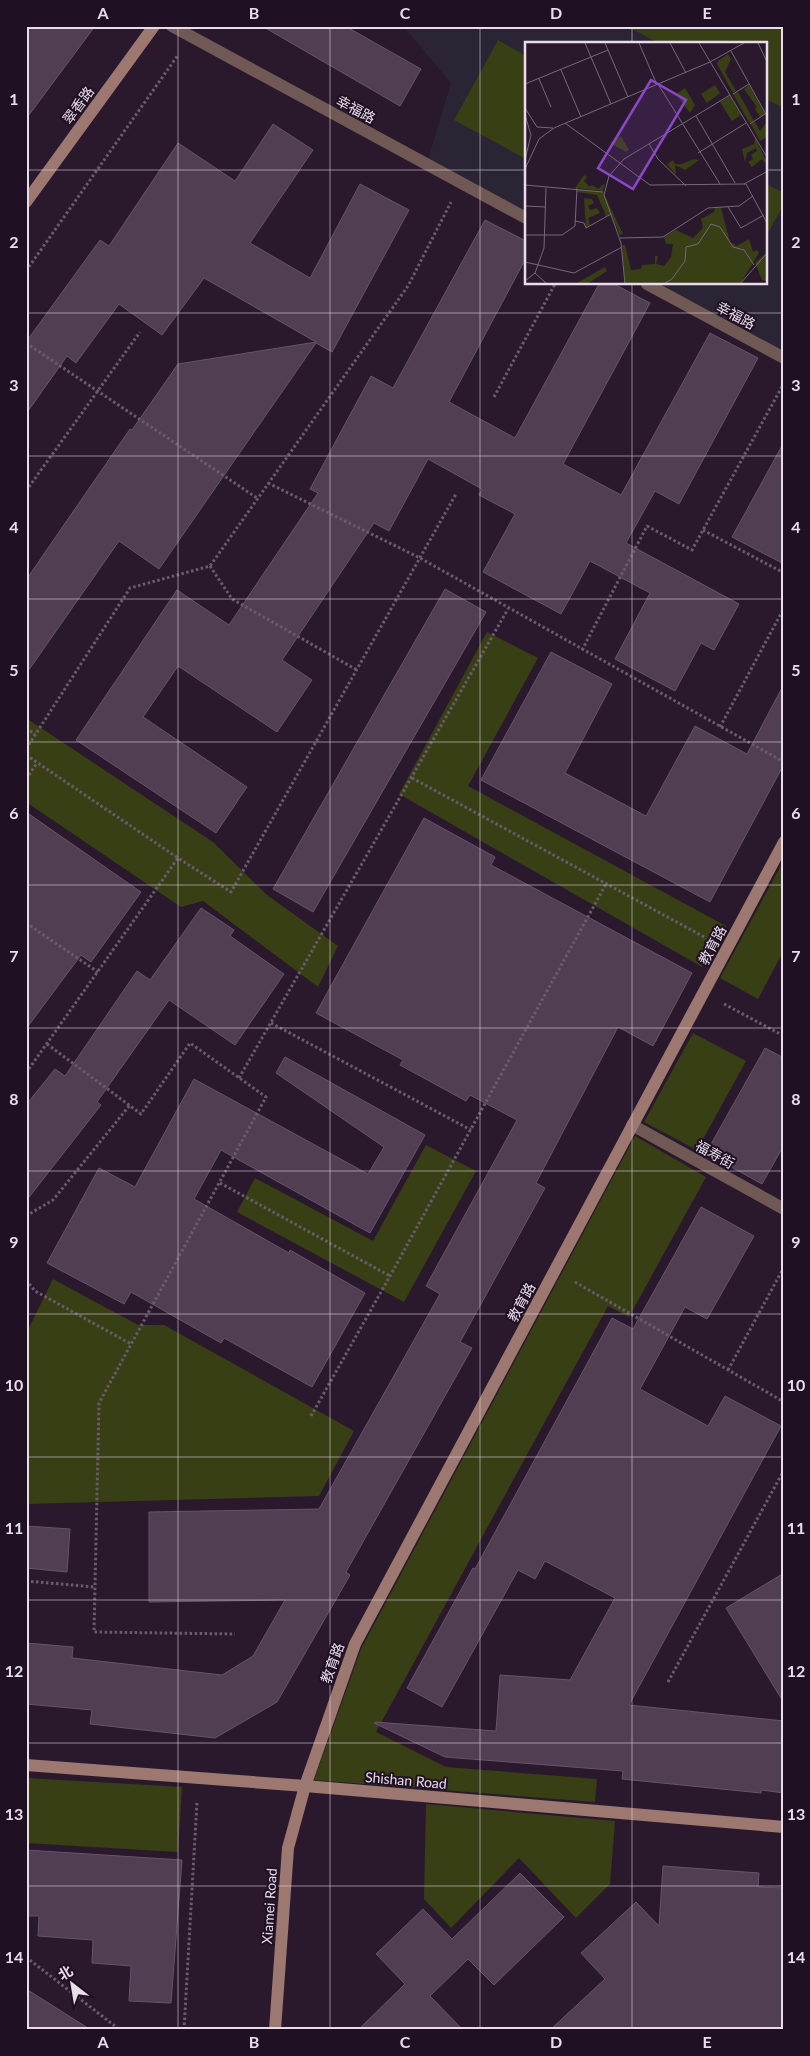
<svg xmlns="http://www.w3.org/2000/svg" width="810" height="2056" font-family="Lato,'Noto Sans SC',sans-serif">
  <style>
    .education { fill: #2a2434 }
    .green { fill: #383f14 }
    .building { fill: #513e53; stroke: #67536a }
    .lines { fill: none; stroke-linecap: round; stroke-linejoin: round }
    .path { stroke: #6a5b6d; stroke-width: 3; stroke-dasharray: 2.5 2.5; stroke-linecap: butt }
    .lane { stroke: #705954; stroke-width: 12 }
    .street { stroke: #705954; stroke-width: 12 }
    .secondary { stroke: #9d7871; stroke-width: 12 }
    .grid { fill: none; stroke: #e9ddeb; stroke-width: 1; stroke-opacity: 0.55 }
    .labels { text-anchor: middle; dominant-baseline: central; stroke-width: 4; stroke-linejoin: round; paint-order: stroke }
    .street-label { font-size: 14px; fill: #e9ddeb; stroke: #201023 }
    .inset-road { fill: none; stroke: #766779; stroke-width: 1 }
    .view { fill: #8c47c6; fill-opacity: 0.15; stroke: #8c47c6; stroke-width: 2.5 }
    .inset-edge { fill: none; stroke: #e9ddeb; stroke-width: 2.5 }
    .neatline { fill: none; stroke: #e9ddeb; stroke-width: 2 }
    .grid-label { font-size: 16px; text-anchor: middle; font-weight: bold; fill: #e9ddeb }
  </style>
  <rect width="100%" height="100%" fill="#2a192d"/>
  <polygon class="education" points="403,26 784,26 784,354 655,284 766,284 766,44 526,44 526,214 428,160 451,83"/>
  <g class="green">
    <polygon points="627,26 784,26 784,108 766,99 766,44 660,44"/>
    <polygon points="498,40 526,56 526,159 454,120"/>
    <polygon points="766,184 784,193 784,204 766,236"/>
    <polygon points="487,632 538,658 468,786 726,926 702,967 399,794"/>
    <polygon points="26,718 213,842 267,895 338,946 318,987 203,901 181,907 26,802"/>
    <polygon points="784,860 784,950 758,999 720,978"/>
    <polygon points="693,1033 746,1061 697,1150 644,1122"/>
    <polygon points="635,1136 706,1177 629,1317 608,1306 376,1732 446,1767 597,1779 595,1802 314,1780 361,1649"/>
    <polygon points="426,1145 476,1171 404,1302 237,1212 255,1178 373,1241"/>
    <polygon points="53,1279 138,1325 164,1325 354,1431 319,1496 26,1504 26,1334"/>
    <polygon points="26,1778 182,1787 178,1852 26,1843"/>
    <polygon points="426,1804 615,1821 610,1884 576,1918 519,1858 451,1928 424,1899"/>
  </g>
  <g class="building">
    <polygon points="26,26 95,26 26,119"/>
    <polygon points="262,26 345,26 421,69 400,106"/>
    <polygon points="273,124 313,150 250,243 310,278 360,184 409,210 332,352 316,343 159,569 119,541 26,674 26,580 130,429 132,430 178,364 316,342 204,278 162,335 119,304 76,363 67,356 26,414 26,342 100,240 109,246 178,143 235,181"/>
    <polygon points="485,220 526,241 526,258 449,402 515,438 599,284 614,284 650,303 563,464 621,495 710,333 758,358 679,504 655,491 626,543 739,604 714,650 701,643 675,691 615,659 650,593 590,561 561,614 483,572 515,514 479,495 482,489 428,459 389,531 374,523 282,660 312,680 277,732 178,666 143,717 247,787 216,833 76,740 177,590 229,625 318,493 310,489 371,376 393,388"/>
    <polygon points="784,442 784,564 732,537"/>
    <polygon points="445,589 486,612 313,912 273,889"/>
    <polygon points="551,652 612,684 565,773 646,816 695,726 747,754 784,684 784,764 710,902 481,780"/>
    <polygon points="26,812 141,892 91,962 81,955 26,1029"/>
    <polygon points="424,818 495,857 491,865 692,973 653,1046 618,1027 536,1183 545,1188 460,1342 472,1348 346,1572 350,1575 277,1702 215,1738 90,1724 92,1710 26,1704 26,1643 73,1647 72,1658 222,1675 253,1656 285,1600 149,1602 149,1512 319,1509 440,1294 426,1286 517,1120 470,1095 466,1101 400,1065 403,1060 316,1013"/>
    <polygon points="201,908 234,930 230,936 284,974 235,1045 169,1000 97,1102 101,1105 26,1201 26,1105 55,1069 65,1076 137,971 150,980"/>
    <polygon points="765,1048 784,1058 784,1145 762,1184 706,1153"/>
    <polygon points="285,1057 425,1135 370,1233 221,1150 194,1199 289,1253 290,1250 365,1293 312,1387 224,1338 221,1343 131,1292 124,1304 47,1263 99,1168 135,1187 194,1079 368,1174 384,1147 276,1073"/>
    <polygon points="701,1207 754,1236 707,1319 685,1307 640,1389 708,1426 725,1396 781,1426 629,1705 784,1721 784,1793 761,1790 761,1793 622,1779 623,1771 445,1757 374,1723 375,1722 496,1731 500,1675 570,1680 615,1598 545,1561 535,1579 518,1570 442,1707 407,1688 473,1568 475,1569 612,1318 633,1329"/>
    <polygon points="26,1526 70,1529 67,1572 26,1568"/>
    <polygon points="784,1573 784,1703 726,1608"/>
    <polygon points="26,1850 182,1860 171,2003 129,2001 131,1966 92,1963 93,1940 38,1936 39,1916 26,1916"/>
    <polygon points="663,1866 759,1873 758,1887 784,1888 784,2030 550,2030 605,1979 581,1953 636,1902 659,1926"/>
    <polygon points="520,1873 564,1917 494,1985 468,1959 430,1996 463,2030 358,2030 405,1984 376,1954 423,1909 452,1939"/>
    <polygon points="26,1989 50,2004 91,2030 26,2030"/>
  </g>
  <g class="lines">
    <g class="path">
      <polyline points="26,271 178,55"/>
      <polyline points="26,343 257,498"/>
      <polyline points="494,397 555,284"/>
      <polyline points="268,483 420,558 784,762"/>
      <polyline points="26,491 140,332"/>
      <polyline points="703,530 784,573"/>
      <polyline points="210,566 232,599 357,670"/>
      <polyline points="582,650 647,526 692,550 784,383"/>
      <polyline points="720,727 784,608"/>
      <polyline points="26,728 35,734"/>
      <polyline points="26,749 130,588 210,566 408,286 451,202"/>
      <polyline points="26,755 178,858"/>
      <polyline points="412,778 706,938"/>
      <polyline points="26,779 37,763"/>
      <polyline points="26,923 98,972"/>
      <polyline points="724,1004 784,1036"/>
      <polyline points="271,1023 471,1130"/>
      <polyline points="47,1044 141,1114 190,1043 266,1097 99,1403 94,1632 235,1634"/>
      <polyline points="26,1073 178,858 231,892 456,494"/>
      <polyline points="239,1078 508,609"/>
      <polyline points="220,1183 390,1276"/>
      <polyline points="26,1216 53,1200 130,1105"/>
      <polyline points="26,1280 35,1291 131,1344"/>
      <polyline points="575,1282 784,1402"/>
      <polyline points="728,1370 784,1267"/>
      <polyline points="311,1416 390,1276 606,884"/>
      <polyline points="26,1581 95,1587"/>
      <polyline points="668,1682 784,1470"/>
      <polyline points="26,1957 120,2030"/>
      <polyline points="184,2030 197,1802"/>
    </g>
    <polyline class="lane" points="632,1125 784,1209"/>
    <g class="street">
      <polyline points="172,26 526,218"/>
      <polyline points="647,284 784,358"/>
    </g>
    <g class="secondary">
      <polyline points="26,202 154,26"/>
      <polyline points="26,1765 305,1786 784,1827"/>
      <polyline points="275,2030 288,1848 305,1786 355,1644 784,842"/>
    </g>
  </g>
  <path class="grid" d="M 178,26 L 178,2030M 330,26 L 330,2030M 480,26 L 480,2030M 632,26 L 632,44M 26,170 L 526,170M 766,170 L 784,170M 632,284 L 632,2030M 26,313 L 784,313M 26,456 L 784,456M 26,599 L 784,599M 26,742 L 784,742M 26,885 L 784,885M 26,1028 L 784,1028M 26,1171 L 784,1171M 26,1314 L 784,1314M 26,1457 L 784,1457M 26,1600 L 784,1600M 26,1743 L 784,1743M 26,1886 L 784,1886"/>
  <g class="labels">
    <g class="street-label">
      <text transform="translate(78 105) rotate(-54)">翠香路</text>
      <text transform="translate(356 109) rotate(28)">幸福路</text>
      <text transform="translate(736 315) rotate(28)">幸福路</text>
      <text transform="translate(712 945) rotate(-62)">教育路</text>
      <text transform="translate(715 1154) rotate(29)">福寿街</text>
      <text transform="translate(521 1302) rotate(-62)">教育路</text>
      <text transform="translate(332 1663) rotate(-70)">教育路</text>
      <text transform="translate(406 1780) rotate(5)">Shishan Road</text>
      <text transform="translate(269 1906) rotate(-86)">Xiamei Road</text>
    </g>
  </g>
  <g transform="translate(525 42)">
    <rect width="242" height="242" fill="#2a192d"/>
    <path d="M 203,12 L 206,17 L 200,30 L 211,49 L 208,51 L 192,22 L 193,19 ZM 190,43 L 195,51 L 182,61 L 176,52 ZM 224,43 L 240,72 L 235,75 L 230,67 L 232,65 L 219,47 ZM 160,46 L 170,63 L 165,71 L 151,52 ZM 213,50 L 229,79 L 225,82 L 208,52 ZM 205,54 L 216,73 L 207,79 L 195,60 ZM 230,80 L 235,89 L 242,80 L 242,95 L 235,99 L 226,82 ZM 96,94 L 104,108 L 101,110 L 85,101 ZM 230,96 L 242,120 L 240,121 L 237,117 L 227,125 L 223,120 L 228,117 L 226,113 L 232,109 L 231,106 L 222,111 L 220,120 L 217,107 L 229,102 ZM 169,117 L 174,118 L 160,128 L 150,123 L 151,133 L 142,122 L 148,118 L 150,122 L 157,122 ZM 59,133 L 62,135 L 59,139 L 65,145 L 67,143 L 73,147 L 80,141 L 78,149 L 50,146 ZM 52,147 L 78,150 L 98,192 L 95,193 L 86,172 L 81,174 L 72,153 L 52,150 ZM 59,156 L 67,157 L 69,161 L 63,164 L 65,168 L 72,166 L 75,171 L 63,176 L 65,183 L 61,186 ZM 190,166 L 196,166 L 205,200 L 212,204 L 224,197 L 228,210 L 232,208 L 234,211 L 215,242 L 100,242 L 97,203 L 100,203 L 106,228 L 116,227 L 117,223 L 130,222 L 130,214 L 133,214 L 131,222 L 139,224 L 146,215 L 148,202 L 141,202 L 139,195 L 151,188 L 168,196 L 178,186 L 176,177 L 189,170 ZM 242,210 L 242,239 L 237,238 L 230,221 ZM 80,225 L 82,229 L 62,242 L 52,241 Z" fill="#383f14"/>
    <path class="inset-road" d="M 60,1 L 86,62M 80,1 L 103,55M 114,1 L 132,43M 145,1 L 161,31M 174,1 L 243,117M 233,1 L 243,22M 206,9 L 243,76M 36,28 L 56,75M 14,37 L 26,65M 0,42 L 83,8M 133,42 L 195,142M 208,52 L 224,42M 0,66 L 12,85 L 28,86M 0,73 L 6,93 L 0,118M 171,74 L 210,141M 40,81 L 125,143 L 221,142 L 243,183M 225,82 L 240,72M 124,102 L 133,117 L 161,144M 173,111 L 221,81M 0,127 L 14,97 L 29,86 L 185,20 L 219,1M 219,142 L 243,129M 0,143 L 78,150M 0,164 L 21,165M 203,165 L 216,186 L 239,173M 50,179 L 59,181 L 61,186 L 86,172M 0,193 L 37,193 L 50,184 L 52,146M 95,196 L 138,195 L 183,166 L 214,164 L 228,154M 0,220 L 49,231 L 97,205M 10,231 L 19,206 L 21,146M 0,239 L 10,231 L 22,242M 140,241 L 147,237 L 160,219 L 161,205 L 173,202 L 186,182 L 195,185 L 208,205 L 219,208 L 229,223M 100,242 L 96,201 L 79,153 L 84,134 L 99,117 L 205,53M 215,242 L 243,210"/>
    <path class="view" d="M 126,38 L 161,58 L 108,147 L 73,126 Z"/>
    <rect width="242" height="242" class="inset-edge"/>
  </g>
  <rect width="810" height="2056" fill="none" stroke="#201023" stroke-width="55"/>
  <g transform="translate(72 1984) rotate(329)" stroke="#201023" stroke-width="4" paint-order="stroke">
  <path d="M0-4L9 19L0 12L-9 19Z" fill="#e9ddeb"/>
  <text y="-8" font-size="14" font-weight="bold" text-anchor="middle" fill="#e9ddeb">北</text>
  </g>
  <rect x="28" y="28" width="754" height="2000" class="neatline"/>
  <g class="grid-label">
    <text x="103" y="19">A</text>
    <text x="254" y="19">B</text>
    <text x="405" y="19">C</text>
    <text x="556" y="19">D</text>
    <text x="707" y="19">E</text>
    <text x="14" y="105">1</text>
    <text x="796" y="105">1</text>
    <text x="14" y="248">2</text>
    <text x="796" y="248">2</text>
    <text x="14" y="391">3</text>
    <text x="796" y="391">3</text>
    <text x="14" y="533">4</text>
    <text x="796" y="533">4</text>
    <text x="14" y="676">5</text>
    <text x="796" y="676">5</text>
    <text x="14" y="819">6</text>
    <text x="796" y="819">6</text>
    <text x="14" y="962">7</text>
    <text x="796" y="962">7</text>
    <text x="14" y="1105">8</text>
    <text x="796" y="1105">8</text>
    <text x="14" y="1248">9</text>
    <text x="796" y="1248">9</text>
    <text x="14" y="1391">10</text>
    <text x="796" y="1391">10</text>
    <text x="14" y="1534">11</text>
    <text x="796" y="1534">11</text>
    <text x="14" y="1677">12</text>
    <text x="796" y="1677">12</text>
    <text x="14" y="1820">13</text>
    <text x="796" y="1820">13</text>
    <text x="14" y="1963">14</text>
    <text x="796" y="1963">14</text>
    <text x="103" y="2048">A</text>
    <text x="254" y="2048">B</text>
    <text x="405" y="2048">C</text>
    <text x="556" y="2048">D</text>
    <text x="707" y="2048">E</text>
  </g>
</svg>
